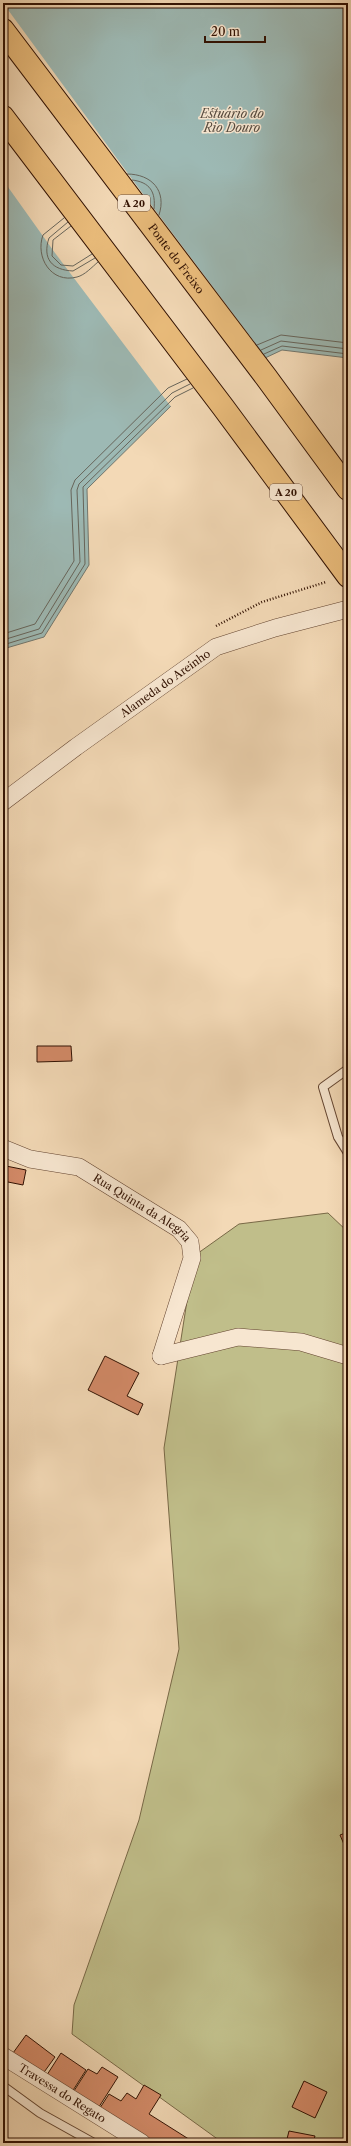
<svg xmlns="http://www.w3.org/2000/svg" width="351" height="2146" font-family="'Libre Caslon Text',serif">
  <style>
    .green { fill: #c0be8a; stroke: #786846 }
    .water { fill: #9db9b4; stroke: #72766d; fill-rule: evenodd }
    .pier { fill: #f3d9b6; fill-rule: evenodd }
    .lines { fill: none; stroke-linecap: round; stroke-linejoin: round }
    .shore { stroke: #67655b; stroke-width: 1 }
    .building { fill: #d38a68; stroke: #311102 }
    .service-casing { stroke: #62432f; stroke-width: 10 }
    .minor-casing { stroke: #62432f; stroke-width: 18 }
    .motorway-casing { stroke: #311102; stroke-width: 24 }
    .path { stroke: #311102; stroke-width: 2.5; stroke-dasharray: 1 2; stroke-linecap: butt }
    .service { stroke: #f7e6d0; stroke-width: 8 }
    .minor { stroke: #f7e6d0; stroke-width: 17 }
    .motorway { stroke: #eabc7b; stroke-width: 22 }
    .labels { text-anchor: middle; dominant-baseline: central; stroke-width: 3; stroke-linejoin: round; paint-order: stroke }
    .shield { fill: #f7e6d0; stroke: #6c5140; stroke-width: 1 }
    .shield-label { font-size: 10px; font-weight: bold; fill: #311102 }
    .street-label { font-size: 11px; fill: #311102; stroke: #f7e6d0 }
    .water-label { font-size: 12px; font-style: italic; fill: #574c40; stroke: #f7e6d0 }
  </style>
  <rect width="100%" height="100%" fill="#f3d9b6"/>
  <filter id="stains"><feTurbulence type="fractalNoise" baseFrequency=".005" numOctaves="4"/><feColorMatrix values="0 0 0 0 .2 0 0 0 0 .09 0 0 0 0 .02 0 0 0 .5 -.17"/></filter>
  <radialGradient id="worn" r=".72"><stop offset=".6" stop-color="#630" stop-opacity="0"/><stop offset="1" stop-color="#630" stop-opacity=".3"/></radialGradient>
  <polygon class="green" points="328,1213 348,1232 348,2143 223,2143 72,2034 74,2005 139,1820 179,1649 164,1448 194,1256 239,1224"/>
  <path class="water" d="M 3,3 L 348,3 L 348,358 L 282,350 L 178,399 L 87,489 L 89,565 L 44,637 L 3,649 ZM 129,189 L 145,209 L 73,262 L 62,261 L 56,253 L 57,242 Z"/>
  <path class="pier" d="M 3,3 L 140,190 L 267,359 L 179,401 L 172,408 L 55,253 L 3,180 ZM 129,191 L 143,208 L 72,260 L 63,259 L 58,252 L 59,243 Z"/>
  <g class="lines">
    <g class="shore">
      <path d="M 127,174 C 152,174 167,191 159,215"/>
      <path d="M 132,180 C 150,182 156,192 154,209"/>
      <path d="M 64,218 L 43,235 C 35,257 51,284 77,277 C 85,275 92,267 98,262"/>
      <path d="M 68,222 L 49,238 C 42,259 52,270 73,271 L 95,258"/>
      <polyline points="71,226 53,240 52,256 61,265 73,266 92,254"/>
      <polyline points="257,345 281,335 348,343"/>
      <polyline points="261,350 281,341 348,349"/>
      <polyline points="264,354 282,346 348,354"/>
      <polyline points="3,634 35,624 74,561 71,490 75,480 168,388 187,379"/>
      <polyline points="3,640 39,629 80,562 77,490 79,484 172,393 190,384"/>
      <polyline points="3,645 42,633 85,564 83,487 175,397 193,388"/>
    </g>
  </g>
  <g class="building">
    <polygon points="37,1046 71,1046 72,1061 37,1062"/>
    <polygon points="6,1166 26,1170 23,1185 3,1181"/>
    <polygon points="105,1356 139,1373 127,1396 143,1404 138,1415 88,1390"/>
    <polygon points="348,1832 348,1849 346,1849 340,1835"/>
    <polygon points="26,2035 55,2057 42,2075 13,2053"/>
    <polygon points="61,2053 86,2070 70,2095 45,2078"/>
    <polygon points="102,2067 118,2077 97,2110 72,2094 88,2069 97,2074"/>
    <polygon points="304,2081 327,2092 315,2118 292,2107"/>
    <polygon points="144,2085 161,2095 149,2114 195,2143 149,2143 98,2111 109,2094 121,2101 127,2093 136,2099"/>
    <polygon points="289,2131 315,2136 313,2143 286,2143"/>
  </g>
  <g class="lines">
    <g class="service-casing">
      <g id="service">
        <polyline points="348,1069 323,1087 338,1137 348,1153"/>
        <polyline points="3,2086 40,2113 94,2143"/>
      </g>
    </g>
    <g class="minor-casing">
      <g id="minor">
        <path id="s1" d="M 3,802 L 76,747 L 216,647 L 275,628 L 348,609"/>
        <path id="s2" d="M 3,1148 L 30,1159 L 79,1167 L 179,1229 L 190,1242 L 192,1258 L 161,1356"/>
        <polyline points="161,1356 238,1337 301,1342 348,1356"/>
        <path id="s3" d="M 3,2056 L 142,2143"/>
      </g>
    </g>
    <g class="motorway-casing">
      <g id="motorway">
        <path id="s4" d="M 3,30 L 266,377 L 348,489"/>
        <polyline points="3,117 223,407 348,576"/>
      </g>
    </g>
    <g class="path">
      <polyline points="216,626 262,602 326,582"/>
      <polyline points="347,2143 348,2139"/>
    </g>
    <use href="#service" class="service"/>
    <use href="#minor" class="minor"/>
    <use href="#motorway" class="motorway"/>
  </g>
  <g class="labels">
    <g class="shield">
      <rect x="118" y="195" width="32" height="16" rx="3"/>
      <rect x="270" y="484" width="32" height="16" rx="3"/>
    </g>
    <g class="shield-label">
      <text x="134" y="203">A 20</text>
      <text x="286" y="492">A 20</text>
    </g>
    <g class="street-label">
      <text stroke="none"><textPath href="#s4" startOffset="287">Ponte do Freixo</textPath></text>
      <text stroke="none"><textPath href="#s1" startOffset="201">Alameda do Areinho</textPath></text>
      <text stroke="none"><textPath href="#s2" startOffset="154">Rua Quinta da Alegria</textPath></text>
      <text stroke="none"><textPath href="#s3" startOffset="70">Travessa do Regato</textPath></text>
    </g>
    <g class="water-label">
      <text x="232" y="113">Estuário do<tspan x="232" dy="14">Rio Douro</tspan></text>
    </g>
  </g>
  <rect width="351" height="2146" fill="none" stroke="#f3d9b6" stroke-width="16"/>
  <rect x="4" y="4" width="343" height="2138" fill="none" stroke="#311102" stroke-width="2"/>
  <rect x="8" y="8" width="335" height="2130" fill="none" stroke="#311102"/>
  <path d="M205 36v6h60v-6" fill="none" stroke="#311102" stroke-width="2"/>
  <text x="211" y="36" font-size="12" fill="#311102" stroke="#f7e6d0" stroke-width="3" paint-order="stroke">20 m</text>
  <rect width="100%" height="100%" filter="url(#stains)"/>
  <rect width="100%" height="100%" fill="url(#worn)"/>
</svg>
